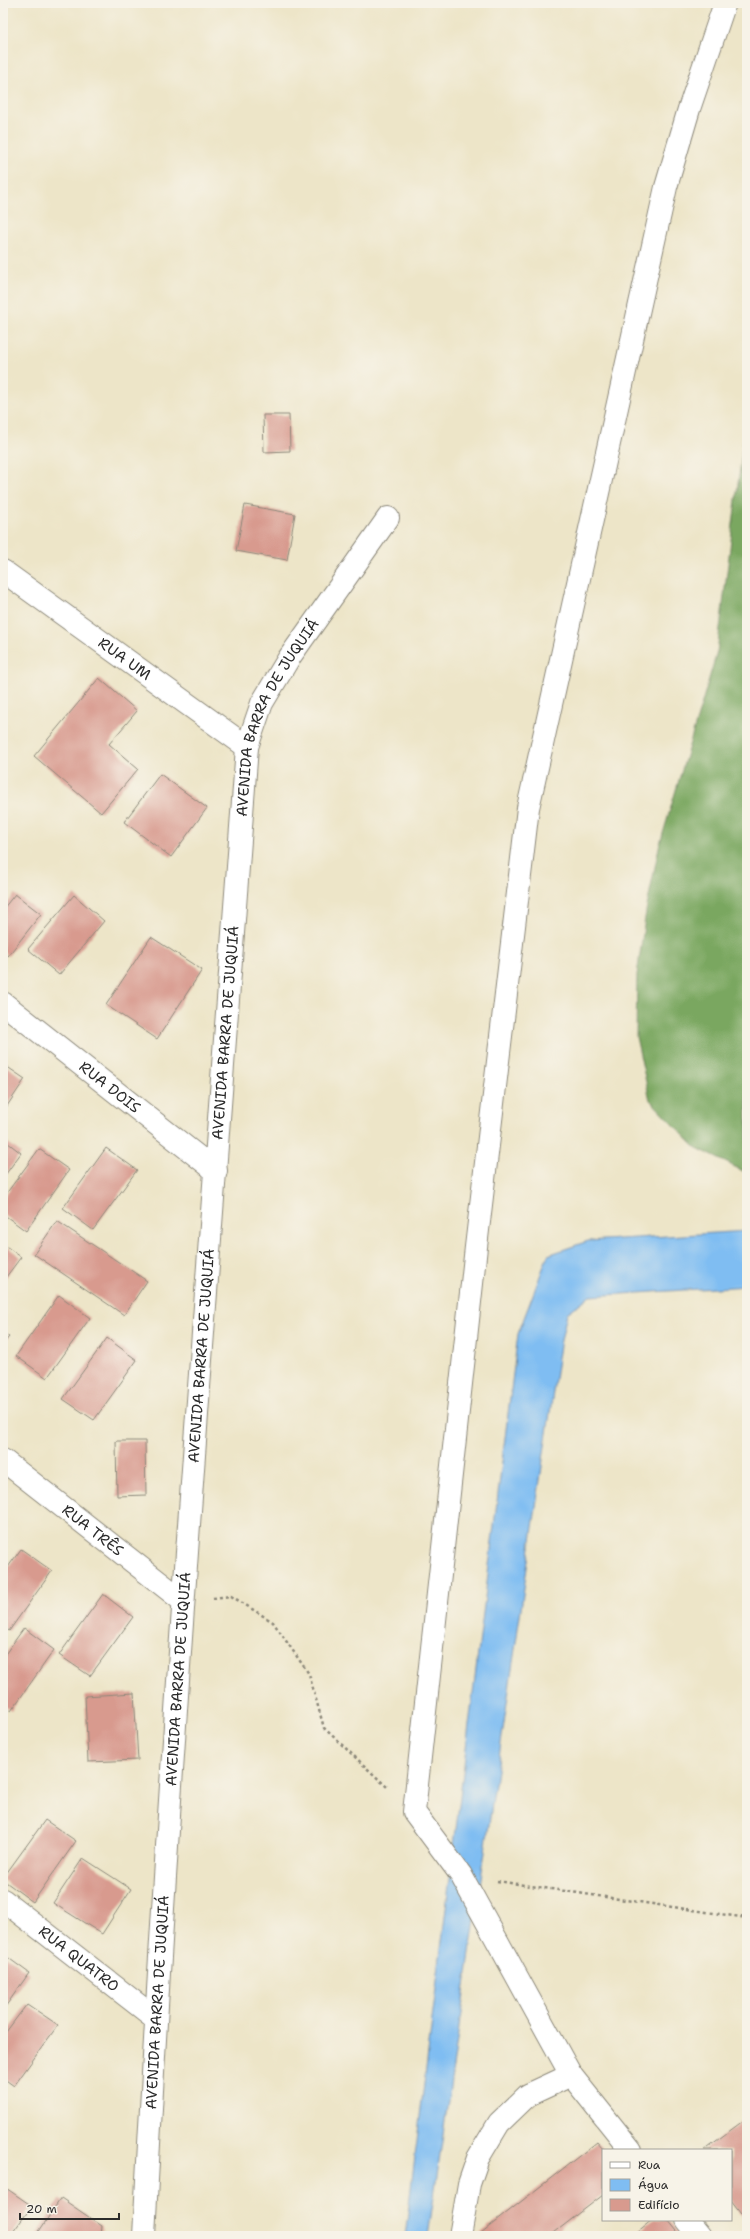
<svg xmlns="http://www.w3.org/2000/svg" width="750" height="2239" font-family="'Shantell Sans',sans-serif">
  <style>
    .forest { fill: #7aa760; stroke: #526946 }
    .water { fill: #7fbdf2; stroke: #55748e }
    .building { fill: #d89a8e }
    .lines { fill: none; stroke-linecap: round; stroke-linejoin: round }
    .minor-casing { stroke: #8c887a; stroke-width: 24 }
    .path { stroke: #8c887a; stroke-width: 2.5; stroke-dasharray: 3 3; stroke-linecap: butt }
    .minor { stroke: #fff; stroke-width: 22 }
    .labels { text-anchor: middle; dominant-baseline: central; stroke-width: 3; stroke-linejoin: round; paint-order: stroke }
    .street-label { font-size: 15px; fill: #2b2b2b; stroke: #f7f3e8 }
  </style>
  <rect width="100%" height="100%" fill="#f7f3e8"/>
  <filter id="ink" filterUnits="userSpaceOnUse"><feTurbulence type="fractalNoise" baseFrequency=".025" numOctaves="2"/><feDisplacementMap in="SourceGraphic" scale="8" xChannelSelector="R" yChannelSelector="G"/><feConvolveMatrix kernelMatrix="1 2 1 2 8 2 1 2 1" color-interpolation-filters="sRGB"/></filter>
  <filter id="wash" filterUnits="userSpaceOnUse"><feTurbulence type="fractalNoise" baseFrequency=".012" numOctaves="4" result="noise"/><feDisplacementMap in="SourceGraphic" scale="16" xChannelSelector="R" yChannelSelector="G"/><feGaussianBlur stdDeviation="0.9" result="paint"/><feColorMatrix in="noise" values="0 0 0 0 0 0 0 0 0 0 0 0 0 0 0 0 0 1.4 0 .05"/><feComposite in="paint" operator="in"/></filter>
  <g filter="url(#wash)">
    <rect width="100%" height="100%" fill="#ede5c8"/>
    <polygon class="forest" points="747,412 747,1173 695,1147 650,1100 636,1037 637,975 646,911 659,847 717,652"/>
    <polygon class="water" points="747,1231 747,1286 590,1296 567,1313 560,1345 428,2236 405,2236 518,1334 548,1255 588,1241"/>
    <g id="blocks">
      <g class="building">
        <polygon points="263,415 289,415 290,451 264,452"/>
        <polygon points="245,505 295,514 287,560 236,551"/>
        <polygon points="99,678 137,711 109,744 138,769 101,813 34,756"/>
        <polygon points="160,774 207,808 171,857 124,822"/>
        <polygon points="15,894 41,914 8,956 3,952 3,909"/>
        <polygon points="74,895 104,921 59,975 28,949"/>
        <polygon points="151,937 202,970 157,1039 106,1005"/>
        <polygon points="3,1064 25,1079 3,1112"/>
        <polygon points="3,1139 21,1153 3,1178"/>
        <polygon points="106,1148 137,1170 93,1230 63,1208"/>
        <polygon points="39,1149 69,1170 26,1231 3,1214 3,1198"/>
        <polygon points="57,1221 147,1281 124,1315 34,1254"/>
        <polygon points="3,1244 21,1257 3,1281"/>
        <polygon points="59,1295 90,1318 47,1378 16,1356"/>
        <polygon points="3,1332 9,1337 3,1344"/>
        <polygon points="107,1338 137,1360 94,1420 63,1399"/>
        <polygon points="116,1441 145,1441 146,1495 117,1496"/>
        <polygon points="21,1549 52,1571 9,1631 3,1627 3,1574"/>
        <polygon points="103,1594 133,1617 90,1676 59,1655"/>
        <polygon points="24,1628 54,1650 11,1711 3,1705 3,1657"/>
        <polygon points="134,1693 138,1760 88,1762 85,1696"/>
        <polygon points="45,1820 76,1841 33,1902 3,1880 3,1878"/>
        <polygon points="83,1858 131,1889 102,1934 53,1903"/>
        <polygon points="3,1954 29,1973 3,2010"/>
        <polygon points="27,2004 58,2025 14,2086 3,2078 3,2036"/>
        <polygon points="747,2118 747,2221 731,2200 731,2150 704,2150"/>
        <polygon points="597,2142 603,2149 603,2195 550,2236 483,2236 481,2233"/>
        <polygon points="3,2186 32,2206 10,2236 3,2236"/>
        <polygon points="61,2198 102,2226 101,2236 36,2236"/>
        <polygon points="652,2220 668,2220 681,2236 632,2236"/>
      </g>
    </g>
  </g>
  <g filter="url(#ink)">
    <use href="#blocks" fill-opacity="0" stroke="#8c887a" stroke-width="1"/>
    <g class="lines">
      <g class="minor-casing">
        <g id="minor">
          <path id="s1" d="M 3,571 L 247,747"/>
          <path id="s2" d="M 3,1003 L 216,1171"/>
          <path id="s3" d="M 3,1460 L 183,1601"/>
          <path id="s4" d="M 3,1900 L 155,2018"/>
          <polyline points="631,2150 571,2075 461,1875 414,1812 476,1247 528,808 666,187 689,109 725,3"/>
          <polyline points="687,2220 700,2236"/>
          <path id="s5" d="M 144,2236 C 170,1739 210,1243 247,747 L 262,703 L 289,658 L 388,518"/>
          <polyline points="460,2236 469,2184 478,2158 499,2123 528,2095 571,2075"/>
        </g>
      </g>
      <g class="path">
        <polyline points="213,1598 231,1596 273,1622 309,1674 324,1728 387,1787"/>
        <polyline points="497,1881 747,1918"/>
      </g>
      <use href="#minor" class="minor"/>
    </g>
  </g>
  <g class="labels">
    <g class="street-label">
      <text stroke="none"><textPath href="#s1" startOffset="150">RUA UM</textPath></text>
      <text stroke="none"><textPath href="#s5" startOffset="1530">AVENIDA BARRA DE JUQUIÁ</textPath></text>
      <text stroke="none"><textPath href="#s5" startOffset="1206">AVENIDA BARRA DE JUQUIÁ</textPath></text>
      <text stroke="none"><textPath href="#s2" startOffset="136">RUA DOIS</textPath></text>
      <text stroke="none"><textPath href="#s5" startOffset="882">AVENIDA BARRA DE JUQUIÁ</textPath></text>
      <text stroke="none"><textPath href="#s3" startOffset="114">RUA TRÊS</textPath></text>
      <text stroke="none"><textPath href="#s5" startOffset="558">AVENIDA BARRA DE JUQUIÁ</textPath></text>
      <text stroke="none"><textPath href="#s4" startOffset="96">RUA QUATRO</textPath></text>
      <text stroke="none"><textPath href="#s5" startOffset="234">AVENIDA BARRA DE JUQUIÁ</textPath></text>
    </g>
  </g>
  <rect width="750" height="2239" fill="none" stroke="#f7f3e8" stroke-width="16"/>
  <rect x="602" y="2149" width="130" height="72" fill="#f7f3e8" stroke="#a5a39c"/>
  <rect x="610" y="2162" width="20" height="6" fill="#ffffff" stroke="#a5a39c"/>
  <text x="638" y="2169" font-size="12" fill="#2b2b2b">Rua</text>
  <rect x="610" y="2179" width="20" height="12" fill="#7fbdf2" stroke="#a5a39c"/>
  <text x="638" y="2189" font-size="12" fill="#2b2b2b">Água</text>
  <rect x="610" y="2199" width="20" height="12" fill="#d89a8e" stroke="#a5a39c"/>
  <text x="638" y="2209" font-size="12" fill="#2b2b2b">Edifício</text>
  <path d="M20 2213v6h99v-6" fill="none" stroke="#2b2b2b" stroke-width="2"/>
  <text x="26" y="2213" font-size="12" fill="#2b2b2b" stroke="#f7f3e8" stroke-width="3" paint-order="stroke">20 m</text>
</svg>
